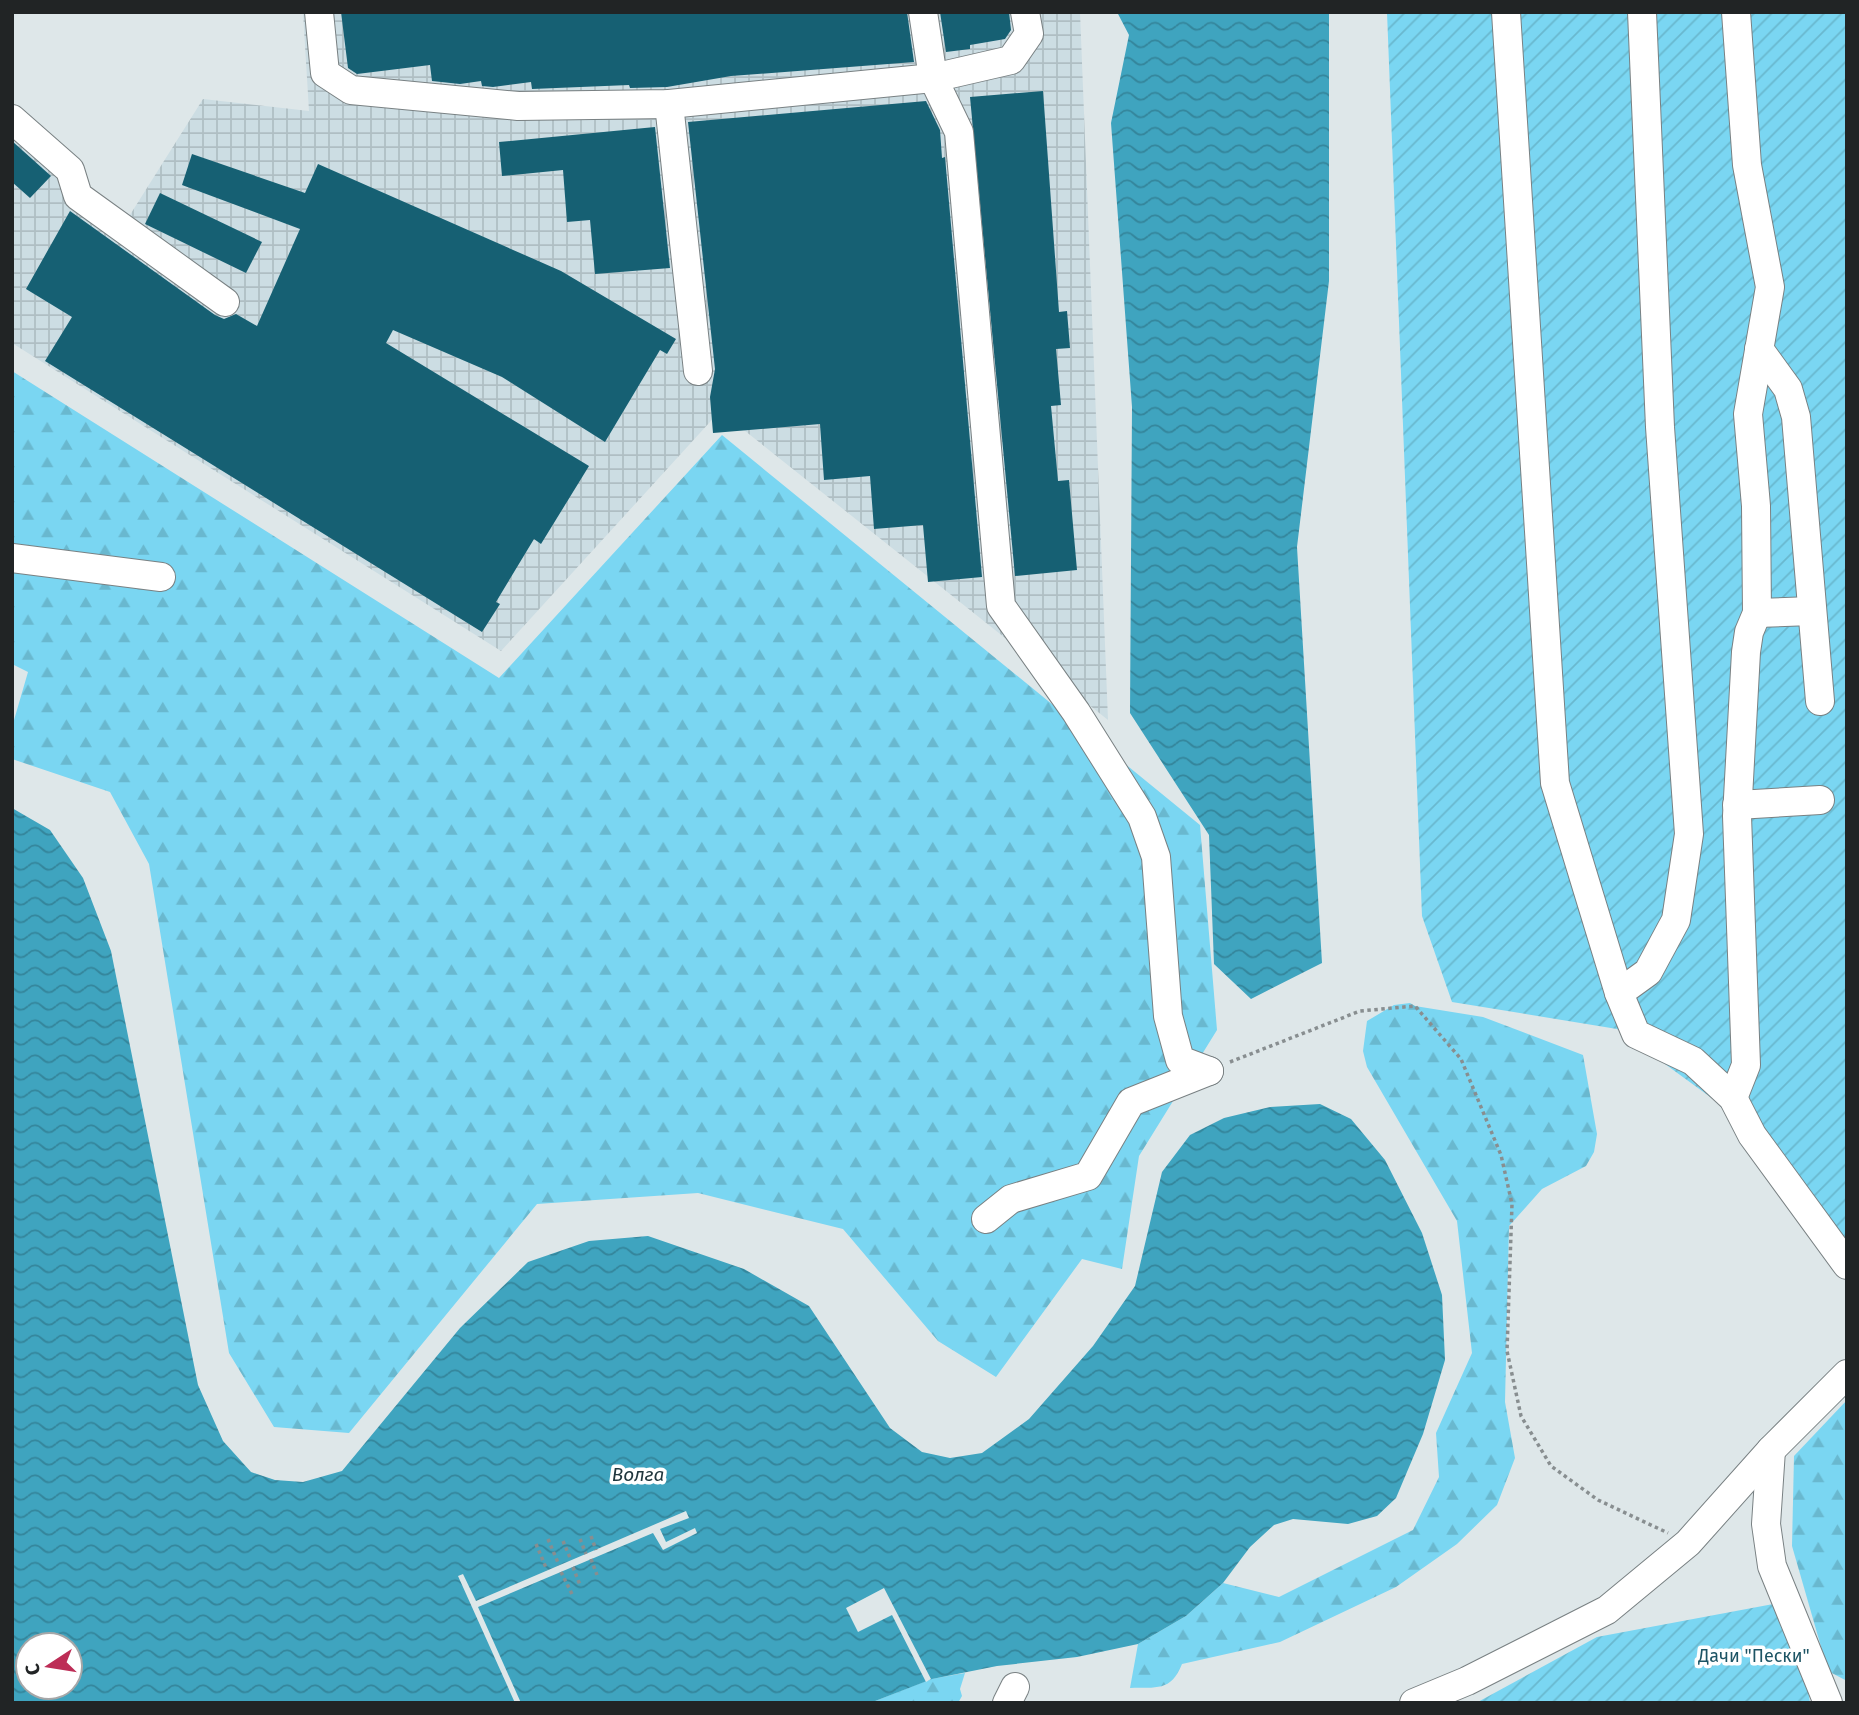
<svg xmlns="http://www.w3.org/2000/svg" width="1859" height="1715" font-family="'Fira Sans',sans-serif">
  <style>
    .industrial { fill: url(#industrial-grid) }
    .forest { fill: url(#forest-firs) }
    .garden { fill: url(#garden-furrows) }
    .water { fill: url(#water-waves); fill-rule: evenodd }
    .pier { fill: #dee7e9 }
    .building { fill: #166073 }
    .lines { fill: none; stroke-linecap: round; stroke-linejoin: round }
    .minor-casing { stroke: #798183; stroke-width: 30 }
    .path { stroke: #888e90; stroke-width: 3.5; stroke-dasharray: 3.5 3.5; stroke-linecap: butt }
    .minor { stroke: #fff; stroke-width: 28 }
    .labels { text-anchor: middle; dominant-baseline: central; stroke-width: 7; stroke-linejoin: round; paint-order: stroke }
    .park-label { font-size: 18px; fill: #1d5464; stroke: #fff }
    .water-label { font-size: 19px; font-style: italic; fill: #21373e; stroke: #fff }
  </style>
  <defs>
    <pattern id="industrial-grid" width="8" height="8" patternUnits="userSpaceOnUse" patternTransform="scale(1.75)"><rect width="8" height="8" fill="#ccdde3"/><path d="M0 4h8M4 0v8" fill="none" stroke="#afbec3"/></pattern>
    <pattern id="forest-firs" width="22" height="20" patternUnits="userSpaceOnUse" patternTransform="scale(1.75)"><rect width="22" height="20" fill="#7ad6f2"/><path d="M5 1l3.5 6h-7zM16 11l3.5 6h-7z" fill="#69b8cf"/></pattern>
    <pattern id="garden-furrows" width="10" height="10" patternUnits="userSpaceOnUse" patternTransform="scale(1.75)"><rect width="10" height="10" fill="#7ad6f2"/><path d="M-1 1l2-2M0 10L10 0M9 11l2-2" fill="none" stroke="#69b8cf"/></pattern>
    <pattern id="water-waves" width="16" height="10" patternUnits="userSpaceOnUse" patternTransform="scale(1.75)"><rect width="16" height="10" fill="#3fa4bf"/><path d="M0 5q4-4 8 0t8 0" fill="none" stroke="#34859b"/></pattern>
  </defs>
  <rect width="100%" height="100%" fill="#dee7e9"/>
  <polygon class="industrial" points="303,12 1080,12 1108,720 720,411 501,651 12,343 12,130 123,226 203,99 309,111"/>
  <g class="forest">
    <polygon points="12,371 499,678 722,435 1200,825 1217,1030 1139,1156 1122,1269 1082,1259 996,1377 938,1341 843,1229 698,1193 537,1204 349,1433 274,1427 229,1353 149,864 110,792 12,759 12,727 28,672 12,664"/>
    <path d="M 1410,1003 L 1415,1006 L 1483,1017 L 1583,1055 L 1597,1134 L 1594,1152 L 1586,1166 L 1542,1189 L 1509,1226 L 1505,1402 L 1515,1458 L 1497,1505 L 1457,1544 L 1396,1587 L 1280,1642 L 1182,1664 C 1171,1692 1156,1687 1130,1688 L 1138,1644 L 1186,1616 L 1223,1583 L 1279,1597 L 1413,1530 L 1439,1477 L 1436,1433 L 1472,1353 L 1457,1221 L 1367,1067 L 1363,1051 L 1367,1021 L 1394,1005 Z"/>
    <polygon points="1847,1400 1847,1681 1828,1671 1792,1546 1794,1456"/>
    <polygon points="965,1673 960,1689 962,1696 958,1703 870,1703 931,1679"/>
  </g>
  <g class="garden">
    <polygon points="1387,12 1847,12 1847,1266 1724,1107 1617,1029 1452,1002 1422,916"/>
    <polygon points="1795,1600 1810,1703 1476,1703 1597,1637"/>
  </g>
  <g class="water">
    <polygon points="1117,12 1329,12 1329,281 1297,547 1322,963 1251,999 1214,964 1209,835 1130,713 1132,407 1111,123 1129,35"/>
    <path d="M 12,808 L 50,830 L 83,878 L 111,951 L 198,1385 L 223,1441 L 251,1472 L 275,1480 L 303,1482 L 342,1471 L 460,1328 L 528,1262 L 589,1241 L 648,1236 L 744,1269 L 809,1306 L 890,1428 L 922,1452 L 950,1458 L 982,1453 L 1029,1419 L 1093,1346 L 1135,1286 L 1162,1172 L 1190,1135 L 1224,1118 L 1270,1107 L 1320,1104 L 1351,1119 L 1385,1160 L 1422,1233 L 1442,1295 L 1445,1360 L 1423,1434 L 1396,1498 L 1377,1516 L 1348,1524 L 1293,1519 L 1274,1525 L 1250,1547 L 1223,1583 L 1186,1616 L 1138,1644 L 1077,1657 L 997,1666 L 932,1679 L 870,1703 L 12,1703 ZM 28,1645 L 70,1645 L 70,1687 L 28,1687 Z"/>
  </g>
  <g class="pier">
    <polygon points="686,1511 689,1518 660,1529 666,1542 695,1528 697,1533 663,1550 653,1533 478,1607 521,1703 515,1703 458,1576 463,1574 476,1601"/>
    <polygon points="884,1588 931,1679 926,1682 892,1615 858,1632 846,1608"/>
  </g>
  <g class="building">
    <polygon points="341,12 907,12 914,62 731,76 667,87 630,88 629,85 532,89 531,82 493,87 482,86 481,81 460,84 432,81 430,65 357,74 348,68"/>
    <polygon points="940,12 1009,12 1011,30 1005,39 970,45 970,49 946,52"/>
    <polygon points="1043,91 1059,312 1067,311 1070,348 1056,349 1061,405 1051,406 1058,481 1069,480 1077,570 1015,576 970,97"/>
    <polygon points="926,101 940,130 942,158 945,157 982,577 928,582 923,525 874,529 870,476 824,480 820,424 713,433 710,397 715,369 688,122"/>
    <polygon points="655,127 670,268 595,274 590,220 567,222 563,170 502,176 499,142"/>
    <polygon points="12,141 51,176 30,198 12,182"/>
    <polygon points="192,154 305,193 318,164 561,271 676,339 667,354 660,350 605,442 502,377 393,330 386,343 589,466 541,544 534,539 496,602 500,604 482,632 45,361 72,317 26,289 70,211 215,315 224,319 236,314 257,326 300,229 182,185"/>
    <polygon points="160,193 262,242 246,273 145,224"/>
  </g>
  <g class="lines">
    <g class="minor-casing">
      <g id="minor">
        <polyline points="319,12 325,73 351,90 518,106 669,104 933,78 1011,60 1029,34 1025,12"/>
        <polyline points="923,12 933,78 959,132 1001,606 1076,712 1142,817 1156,857 1168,1016 1180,1060 1209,1071"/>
        <polyline points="1506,12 1555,783 1619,993 1636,1034 1693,1061 1733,1098 1752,1135 1847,1265"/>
        <polyline points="669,104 698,371"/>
        <polyline points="12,119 70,170 78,196 225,302"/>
        <polyline points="1759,349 1788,389 1796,417 1820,701"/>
        <polyline points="12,558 161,577"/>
        <polyline points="1757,613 1812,611"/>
        <polyline points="1737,805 1820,800"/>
        <polyline points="1619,993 1648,972 1676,920 1689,834 1660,427 1642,12"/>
        <polyline points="1733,1098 1746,1065 1737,816 1746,652 1749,632 1757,613 1756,506 1748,414 1770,287 1747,165 1736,12"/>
        <polyline points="986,1219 1011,1199 1088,1176 1131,1102 1209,1071"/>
        <polyline points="1771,1450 1766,1524 1772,1566 1828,1703"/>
        <polyline points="1007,1703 1015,1687"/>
        <polyline points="1414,1703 1467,1681 1607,1610 1688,1543 1771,1450 1847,1374"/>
      </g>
    </g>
    <g class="path">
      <polyline points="1230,1062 1360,1011 1415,1006 1461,1059 1501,1155 1512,1204 1507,1351 1521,1416 1551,1466 1598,1500 1668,1533"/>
      <polyline points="591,1536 596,1550"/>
      <polyline points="548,1539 559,1565"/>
      <polyline points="580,1539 586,1554"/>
      <polyline points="563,1541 571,1560"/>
      <polyline points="536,1544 547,1570"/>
      <polyline points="591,1559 597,1575"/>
      <polyline points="573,1567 580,1585"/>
      <polyline points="561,1572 572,1594"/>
    </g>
    <use href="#minor" class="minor"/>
  </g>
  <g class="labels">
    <g class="park-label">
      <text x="1754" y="1656">Дачи "Пески"</text>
    </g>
    <g class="water-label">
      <text x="638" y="1474">Волга</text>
    </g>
  </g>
  <rect width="1859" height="1715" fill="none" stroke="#212425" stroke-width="28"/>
  <g transform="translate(49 1666) rotate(258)"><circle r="33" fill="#ffffff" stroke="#a6a7a8" stroke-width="2"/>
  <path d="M0-5L12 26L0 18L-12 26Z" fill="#bd2d56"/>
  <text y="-10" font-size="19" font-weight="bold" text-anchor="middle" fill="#212425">С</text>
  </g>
</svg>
